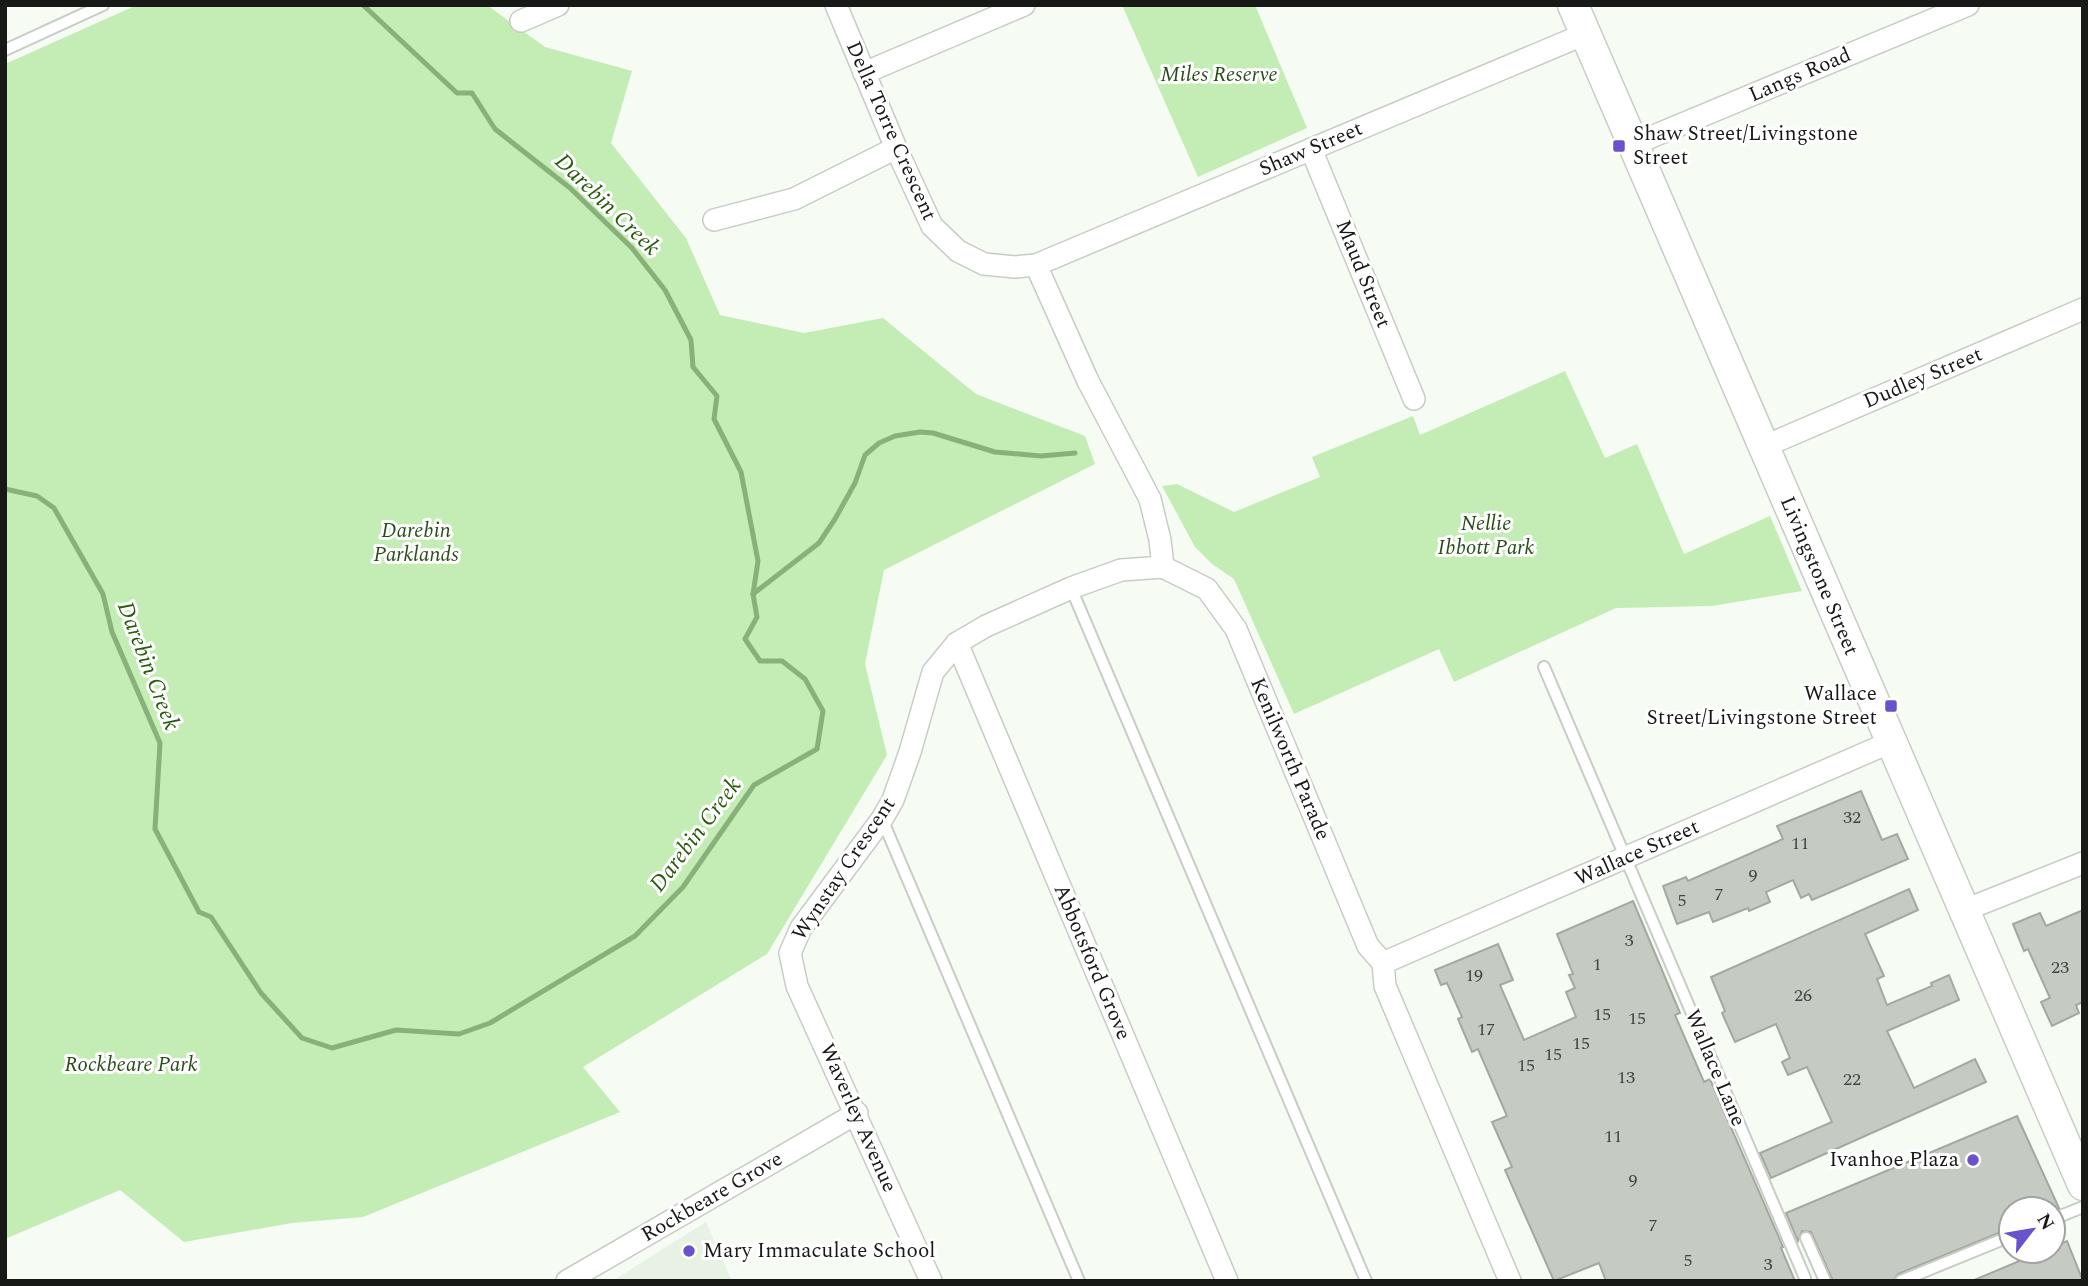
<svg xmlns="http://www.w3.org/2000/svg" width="2088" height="1286" font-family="Spectral,serif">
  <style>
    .built { fill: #e7f2e4 }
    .green { fill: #c4ecb5 }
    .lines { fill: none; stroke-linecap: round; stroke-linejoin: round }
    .stream { stroke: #88b179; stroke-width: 5 }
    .building { fill: #c5cbc3; stroke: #a3a8a1; stroke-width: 2 }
    .service-casing { stroke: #c7cdc5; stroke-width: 14 }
    .minor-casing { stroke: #c7cdc5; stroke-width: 24 }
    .secondary-casing { stroke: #c7cdc5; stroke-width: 33 }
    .service { stroke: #fff; stroke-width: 10 }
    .minor { stroke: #fff; stroke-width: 21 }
    .secondary { stroke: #fff; stroke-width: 30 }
    .poi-dot { fill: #6952cb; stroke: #fff; stroke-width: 2.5 }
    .labels { text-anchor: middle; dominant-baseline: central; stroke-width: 6; stroke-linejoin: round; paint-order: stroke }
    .number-label { font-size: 18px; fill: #424642 }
    .park-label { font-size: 21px; font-style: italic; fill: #294d19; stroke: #fff }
    .street-label { font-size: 21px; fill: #171917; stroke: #fff }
    .poi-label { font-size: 21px; fill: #171917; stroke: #fff; text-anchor: start }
    .water-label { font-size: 23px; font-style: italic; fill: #285b0b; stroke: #fff }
  </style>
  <rect width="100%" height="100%" fill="#f6fcf4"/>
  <polygon class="built" points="706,1222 732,1281 612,1281"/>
  <g class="green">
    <polygon points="137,5 487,5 545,47 632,71 611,143 686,238 720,315 804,333 883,318 976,394 1085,436 1095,464 884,570 865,664 887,755 767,954 583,1067 620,1112 363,1217 292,1223 184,1242 120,1190 5,1239 5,64"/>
    <polygon points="1122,5 1255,5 1307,128 1198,177"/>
    <polygon points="1565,371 1605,458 1637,444 1684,554 1770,516 1802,591 1712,606 1616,608 1454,682 1439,649 1294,714 1234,579 1212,564 1195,547 1162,486 1177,484 1234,512 1320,477 1312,457 1413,416 1420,435"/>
  </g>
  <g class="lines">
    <g class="stream">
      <polyline points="5,489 37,496 54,508 103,594 112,632 160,743 155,829 199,912 211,917 261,993 302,1038 332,1048 396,1030 459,1034 490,1023 635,936 683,887 754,785 817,749 823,711 805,679 782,661 760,661 745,639 757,617 753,594 758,561 741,472 714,419 717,396 693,367 691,340 665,290 632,248 570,188 495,129 472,93 457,93 363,5"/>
      <polyline points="753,594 819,543 835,519 855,483 865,455 879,443 895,436 920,432 933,433 995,452 1041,456 1075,453"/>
    </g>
  </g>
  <g class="building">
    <polygon points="1861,791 1882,840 1897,834 1908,859 1812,900 1809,894 1801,898 1793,880 1766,892 1770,902 1749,911 1748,908 1713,922 1709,912 1677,924 1663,886 1686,877 1688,881 1783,839 1777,826"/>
    <polygon points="1909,889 1918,910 1865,934 1884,976 1877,979 1887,1005 1932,986 1931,983 1949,975 1959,1000 1887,1031 1914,1088 1975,1059 1986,1082 1771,1178 1760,1153 1832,1122 1807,1067 1788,1075 1782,1062 1790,1058 1776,1024 1735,1042 1722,1013 1725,1011 1711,977"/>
    <polygon points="1633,901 1680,1013 1675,1015 1704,1082 1710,1079 1783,1247 1781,1248 1795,1281 1606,1281 1599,1263 1554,1281 1505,1170 1512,1167 1492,1122 1507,1116 1478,1049 1472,1052 1458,1019 1462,1017 1447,983 1441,985 1435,970 1498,944 1513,980 1500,985 1524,1040 1576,1017 1566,992 1575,988 1569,975 1573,974 1557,934"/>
    <polygon points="2083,910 2083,1002 2076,1005 2079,1013 2052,1026 2041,1002 2050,998 2028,949 2024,951 2013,924 2040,913 2046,926"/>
    <polygon points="2017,1116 2059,1208 2011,1209 2011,1228 1898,1274 1893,1281 1833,1281 1811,1232 1802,1231 1798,1241 1786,1213"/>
    <polygon points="2067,1241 2083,1281 1972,1281 2043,1251 2053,1251 2053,1247"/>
  </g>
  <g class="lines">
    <g class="service-casing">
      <g id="service">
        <polyline points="5,50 103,5"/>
        <polyline points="1071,588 1366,1281"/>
        <polyline points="1544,667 1805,1278"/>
        <polyline points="882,819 1079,1281"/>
        <polyline points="2053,1219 2083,1207"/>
        <polyline points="1806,1238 1825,1281"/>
        <polyline points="1901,1281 2011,1236"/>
      </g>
    </g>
    <g class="minor-casing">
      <g id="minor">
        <polyline points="836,5 896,148 932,226 958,251 984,264 1015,267 1036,265 1585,34"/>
        <polyline points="521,21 558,5"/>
        <polyline points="864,73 1024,5"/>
        <polyline points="1632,145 1968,5"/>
        <polyline points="1311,149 1414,399"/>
        <polyline points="714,220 794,199 896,148"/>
        <polyline points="1036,265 1088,381 1150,499 1160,540 1163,567"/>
        <polyline points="1763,447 2083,309"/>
        <polyline points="1163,567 1207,589 1236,629 1368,946 1383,963 1385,986 1510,1281"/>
        <polyline points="957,643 1227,1281"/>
        <polyline points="1965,910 2083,863"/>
        <polyline points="1383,963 1891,742"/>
        <polyline points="567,1281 857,1113"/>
        <polyline points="931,1281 797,986 790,953 801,928 882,819 893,800 910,752 933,672 957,643 986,626 1071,588 1121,570 1163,567"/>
      </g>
    </g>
    <g class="secondary-casing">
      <polyline id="secondary" points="1573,5 2083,1185"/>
    </g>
    <use href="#service" class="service"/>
    <use href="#minor" class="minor"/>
    <use href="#secondary" class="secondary"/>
  </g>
  <g class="poi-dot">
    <rect x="1612" y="139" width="14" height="14" rx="3.5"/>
    <rect x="1884" y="699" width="14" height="14" rx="3.5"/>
    <circle cx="1973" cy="1160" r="7"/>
    <circle cx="689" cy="1251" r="7"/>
  </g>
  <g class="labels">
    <g class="number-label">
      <text x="1852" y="817">32</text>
      <text x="1800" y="843">11</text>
      <text x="1753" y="875">9</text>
      <text x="1719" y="894">7</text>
      <text x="1682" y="900">5</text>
      <text x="1629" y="940">3</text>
      <text x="1597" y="964">1</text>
      <text x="2060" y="967">23</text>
      <text x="1474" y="975">19</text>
      <text x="1803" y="995">26</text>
      <text x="1602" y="1014">15</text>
      <text x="1637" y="1018">15</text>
      <text x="1486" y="1029">17</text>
      <text x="1581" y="1043">15</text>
      <text x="1553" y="1054">15</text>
      <text x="1526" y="1065">15</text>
      <text x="1626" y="1077">13</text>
      <text x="1852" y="1079">22</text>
      <text x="1613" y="1136">11</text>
      <text x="1633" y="1180">9</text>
      <text x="1653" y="1225">7</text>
      <text x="1688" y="1260">5</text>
      <text x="1768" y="1264">3</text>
    </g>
    <g class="park-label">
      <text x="1219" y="75">Miles Reserve</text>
      <text x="1486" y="524">Nellie<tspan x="1486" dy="24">Ibbott Park</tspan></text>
      <text x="416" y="531">Darebin<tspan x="416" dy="24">Parklands</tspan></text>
      <text x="131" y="1065">Rockbeare Park</text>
    </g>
    <g class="street-label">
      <text transform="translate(1800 75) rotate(-23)">Langs Road</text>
      <text transform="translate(891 131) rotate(66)">Della Torre Crescent</text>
      <text transform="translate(1311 149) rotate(-23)">Shaw Street</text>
      <text transform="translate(1363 274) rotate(68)">Maud Street</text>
      <text transform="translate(1923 378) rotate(-23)">Dudley Street</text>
      <text transform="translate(1819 576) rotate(67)">Livingstone Street</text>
      <text transform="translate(1290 759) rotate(67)">Kenilworth Parade</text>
      <text transform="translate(1637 853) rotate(-24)">Wallace Street</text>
      <text transform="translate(844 869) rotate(-56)">Wynstay Crescent</text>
      <text transform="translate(1092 962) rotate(67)">Abbotsford Grove</text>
      <text transform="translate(1715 1068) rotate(67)">Wallace Lane</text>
      <text transform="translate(858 1118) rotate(66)">Waverley Avenue</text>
      <text transform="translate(712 1197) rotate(-30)">Rockbeare Grove</text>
    </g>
    <g class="poi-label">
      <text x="1633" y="134">Shaw Street/Livingstone<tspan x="1633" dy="24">Street</tspan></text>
      <text x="1877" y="694" text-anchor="end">Wallace<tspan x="1877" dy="24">Street/Livingstone Street</tspan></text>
      <text x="1959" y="1160" text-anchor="end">Ivanhoe Plaza</text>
      <text x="703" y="1251">Mary Immaculate School</text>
    </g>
    <g class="water-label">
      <text transform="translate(607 205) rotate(44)">Darebin Creek</text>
      <text transform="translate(148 666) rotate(69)">Darebin Creek</text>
      <text transform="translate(696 835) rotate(-53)">Darebin Creek</text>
    </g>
  </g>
  <rect width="2088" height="1286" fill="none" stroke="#171917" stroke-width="14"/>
  <g transform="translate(2032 1230) rotate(59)"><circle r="33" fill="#ffffff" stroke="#a2a3a2" stroke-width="2"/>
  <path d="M0-5L12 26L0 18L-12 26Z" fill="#6952cb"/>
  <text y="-10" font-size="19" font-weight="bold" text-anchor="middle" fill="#171917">N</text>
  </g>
</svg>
